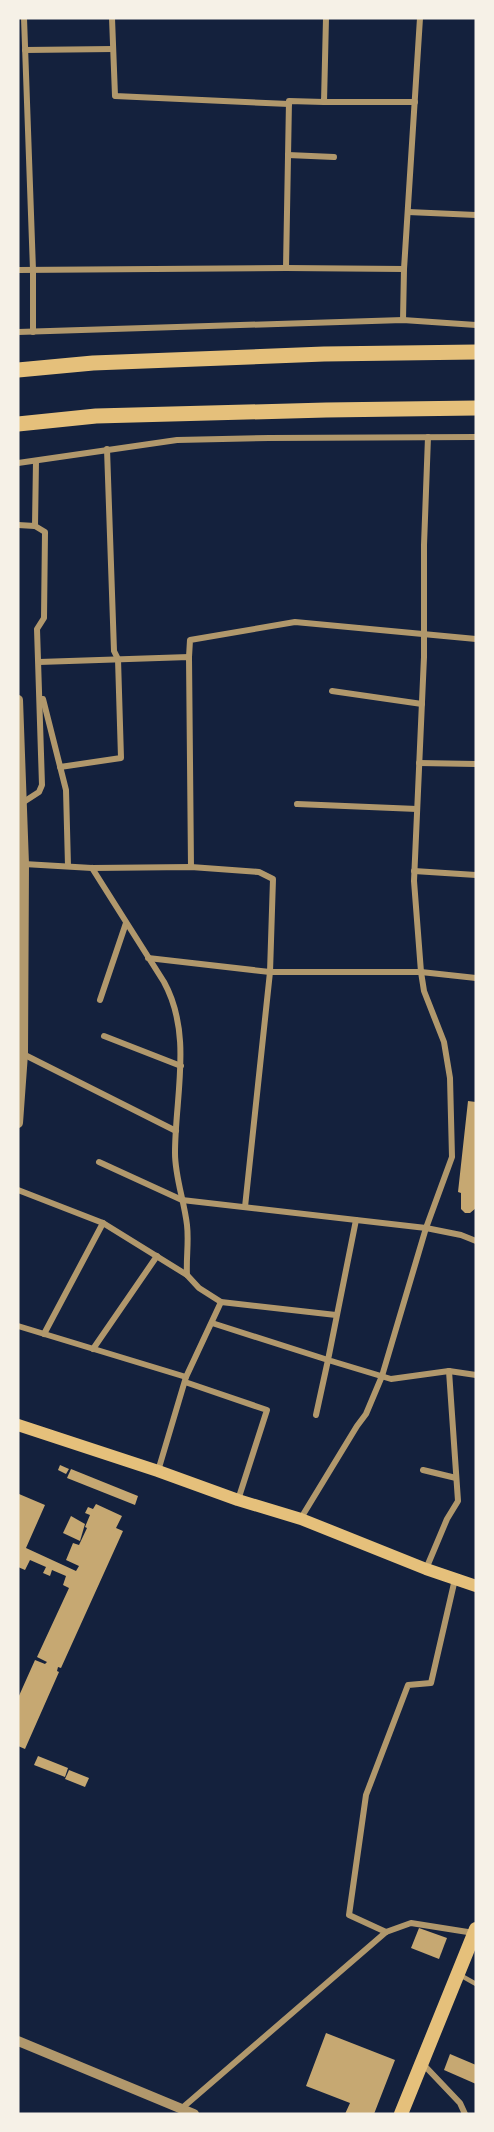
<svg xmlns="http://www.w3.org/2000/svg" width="494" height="2132" font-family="Helvetica,sans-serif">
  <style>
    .building { fill: #c6a872 }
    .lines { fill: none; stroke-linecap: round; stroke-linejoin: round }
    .service { stroke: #b1986c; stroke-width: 4.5 }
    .minor { stroke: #b1986c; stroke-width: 6 }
    .tertiary { stroke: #b1986c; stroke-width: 10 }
    .secondary { stroke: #e5c07b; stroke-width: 12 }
    .primary { stroke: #e5c07b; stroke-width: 14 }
    .trunk { stroke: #e5c07b; stroke-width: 15 }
  </style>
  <rect width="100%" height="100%" fill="#14213d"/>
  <g class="building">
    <polygon points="468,1101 476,1102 476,1208 470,1213 465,1213 461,1209 461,1193 458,1192"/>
    <polygon points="60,1465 69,1469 66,1474 58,1470"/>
    <polygon points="71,1469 138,1496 135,1505 67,1478"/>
    <polygon points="19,1494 45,1505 26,1548 76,1571 79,1566 66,1560 73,1543 79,1545 87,1528 85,1527 90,1515 85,1513 88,1507 93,1509 96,1504 122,1516 116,1528 123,1531 61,1668 58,1667 57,1671 59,1672 25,1749 18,1746 18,1698 35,1660 45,1664 47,1662 37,1657 69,1588 63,1585 66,1576 52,1570 50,1576 43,1573 46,1567 30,1560 25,1570 18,1567"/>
    <polygon points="71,1516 85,1524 80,1541 63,1533"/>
    <polygon points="38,1756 68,1768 65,1777 34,1765"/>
    <polygon points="69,1770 89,1778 85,1787 65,1779"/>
    <polygon points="419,1928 447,1938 439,1959 411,1948"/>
    <polygon points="326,2033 395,2060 374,2114 345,2114 350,2103 306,2086"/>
    <polygon points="450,2054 476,2065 476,2084 444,2070"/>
  </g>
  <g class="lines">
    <polyline class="service" points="460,1975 476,1984"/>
    <g class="minor">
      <polyline points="24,18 33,270 33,332"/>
      <polyline points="112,18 115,96 289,104"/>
      <polyline points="25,50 113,49"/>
      <polyline points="324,102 415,102"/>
      <polyline points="288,155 334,157"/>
      <polyline points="408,212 476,215"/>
      <polyline points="286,268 289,101 324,102 326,18"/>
      <polyline points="18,270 286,268 404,269"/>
      <polyline points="403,320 404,269 420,18"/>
      <polyline points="18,332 403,320 476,325"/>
      <polyline points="18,463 177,440 269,438 476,437"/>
      <polyline points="18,525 35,526 45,532 44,618 37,629 42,785 39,792 22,803"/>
      <polyline points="35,526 36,461"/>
      <polyline points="189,657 190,640 295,622 476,639"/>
      <polyline points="39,662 189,657 191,867"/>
      <polyline points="332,691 422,704"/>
      <polyline points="43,699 66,790 68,866"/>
      <polyline points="419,763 476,764"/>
      <polyline points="60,767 121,758 118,659 114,651 107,449"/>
      <polyline points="297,804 417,809"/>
      <polyline points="24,864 92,868 191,867 259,872 273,879 270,972 245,1207"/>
      <path d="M 92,868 L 164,982 C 193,1035 175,1096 175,1153 C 175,1177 184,1200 187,1225 C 189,1242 186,1258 187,1275 L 199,1288 L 221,1302 L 336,1315"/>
      <polyline points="414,871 476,875"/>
      <polyline points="148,958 270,972 421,972 476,978"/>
      <polyline points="100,1000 126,923"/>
      <polyline points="104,1036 181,1066"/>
      <polyline points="23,1054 176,1131"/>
      <polyline points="99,1162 182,1200 426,1228 461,1235 476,1241"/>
      <polyline points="18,1190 103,1223 187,1275"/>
      <polyline points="356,1220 328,1360 391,1379 449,1371 476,1375"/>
      <polyline points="212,1323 328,1360 316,1415"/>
      <polyline points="18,1326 186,1377"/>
      <polyline points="44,1334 103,1223"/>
      <polyline points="93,1349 157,1256"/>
      <polyline points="185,1382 267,1410 238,1500"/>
      <polyline points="423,1470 456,1478"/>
      <polyline points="158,1471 186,1377 221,1302"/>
      <polyline points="301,1518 357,1426 366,1414 382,1376 426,1228 452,1157 450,1078 444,1042 424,991 421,972 414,881 424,657 424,545 428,437"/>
      <polyline points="426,1569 447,1519 458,1501 449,1371"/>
      <polyline points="386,1932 349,1915 366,1795 408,1685 431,1683 455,1579"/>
      <polyline points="422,2063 460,2103 465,2114"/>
      <polyline points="181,2109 386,1932 411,1923 474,1933"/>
    </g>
    <g class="tertiary">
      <polyline points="18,700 24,864 23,1054 18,1123"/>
      <polyline points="18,2041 194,2114"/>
    </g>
    <polyline class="secondary" points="18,1425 158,1471 238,1500 301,1519 426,1569 476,1586"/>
    <polyline class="primary" points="401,2114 476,1929"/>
    <g class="trunk">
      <polyline points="18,370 93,363 324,354 476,352"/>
      <polyline points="18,424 96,416 326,410 476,408"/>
    </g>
  </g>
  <rect width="494" height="2132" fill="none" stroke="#f6f1e7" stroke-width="39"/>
</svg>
